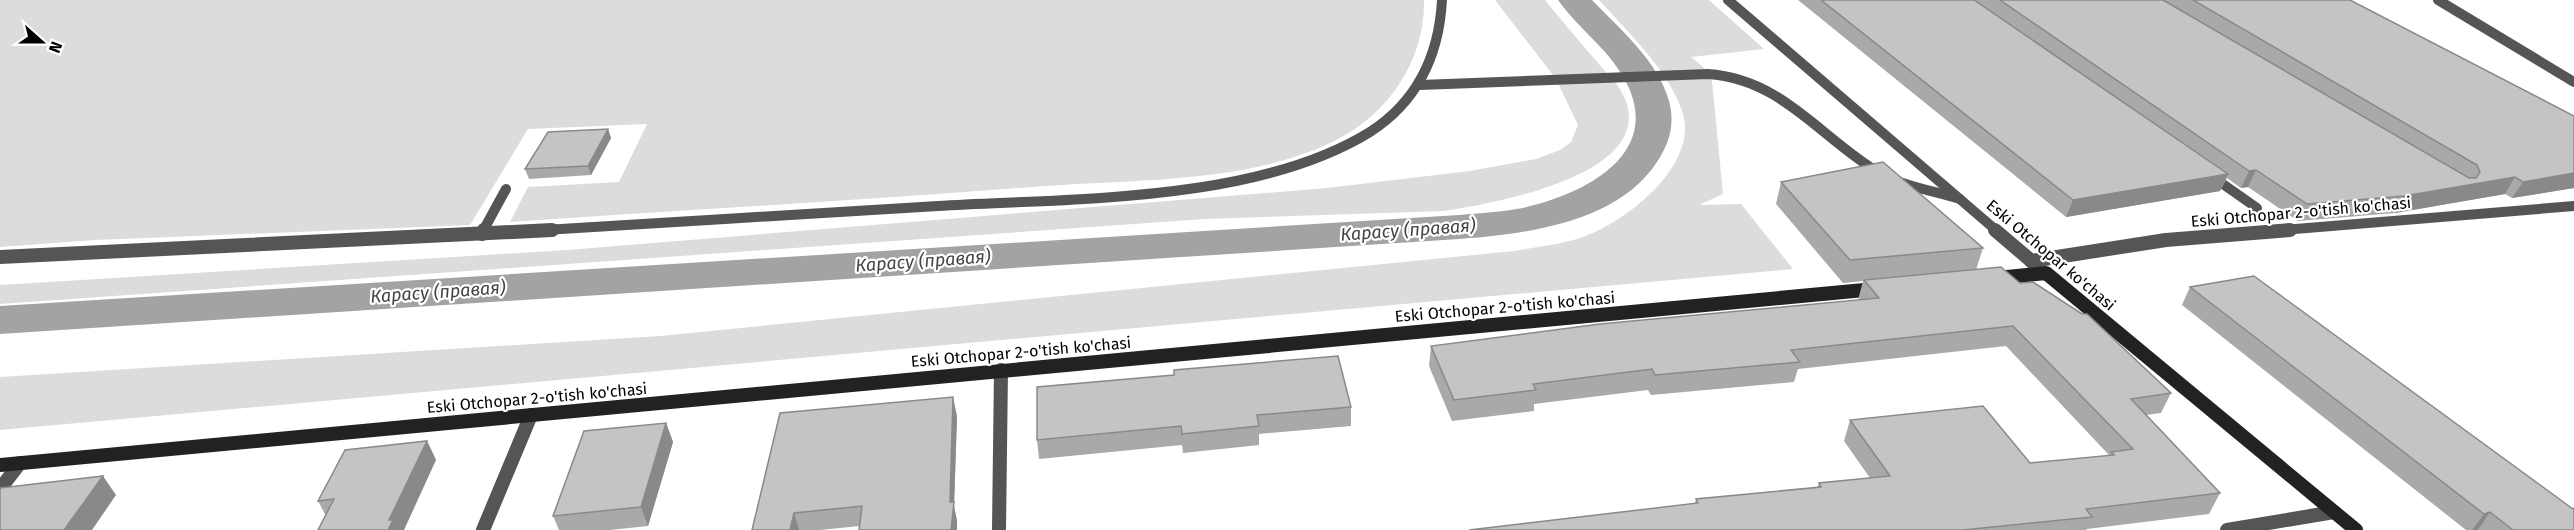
<svg xmlns="http://www.w3.org/2000/svg" width="2574" height="530" font-family="'Fira Sans',sans-serif">
  <style>
    .green { fill: #dcdcdc }
    .lines { fill: none; stroke-linecap: round; stroke-linejoin: round }
    .canal { fill: #a3a3a3; fill-rule: evenodd }
    .lane-far1 { stroke: #555; stroke-width: 10 }
    .lane { stroke: #555; stroke-width: 14 }
    .street-far1 { stroke: #555; stroke-width: 10 }
    .street { stroke: #555; stroke-width: 14 }
    .secondary { stroke: #222; stroke-width: 14 }
    .wall { fill: #a9a9a9 }
    .shaded-wall { fill: #898989 }
    .building { fill: #c4c4c4; stroke: #898989; stroke-width: 1.5 }
    .labels { text-anchor: middle; dominant-baseline: central; stroke-width: 4.5; stroke-linejoin: round; paint-order: stroke }
    .street-label { font-size: 16px; fill: #000; stroke: #fff }
    .water-label { font-size: 18px; font-style: italic; fill: #444; stroke: #fff }
  </style>
  <rect width="100%" height="100%" fill="#fff"/>
  <g class="green">
    <path d="M 0,0 L 1424,0 C 1425,59 1390,112 1338,139 C 1254,183 1139,179 1045,186 C 867,200 688,210 510,222 L 528,187 L 619,182 L 647,124 L 528,129 L 470,225 L 95,240 L 0,247 Z"/>
    <path d="M 1495,0 L 1545,0 C 1562,21 1580,42 1598,63 C 1607,74 1620,85 1625,99 C 1656,176 1490,204 1444,211 L 1205,219 L 0,304 L 0,285 L 567,250 L 1327,188 L 1470,171 L 1536,159 L 1560,150 L 1571,142 L 1578,125 L 1556,79 Z"/>
    <path d="M 1599,0 L 1709,0 L 1764,49 L 1691,57 L 1703,67 L 1712,81 L 1723,194 L 1699,205 L 1741,204 L 1793,269 L 0,430 L 0,377 L 660,336 L 1514,251 C 1535,247 1557,245 1577,239 C 1623,225 1698,167 1683,114 C 1671,73 1627,31 1599,0 Z"/>
  </g>
  <g class="lines">
    <path class="canal" d="M 1558,0 L 1592,0 C 1620,29 1658,61 1669,101 C 1675,124 1670,142 1657,162 C 1617,223 1526,234 1459,239 L 0,334 L 0,306 L 1459,215 C 1480,213 1502,212 1523,208 C 1581,195 1661,157 1628,86 C 1612,51 1579,30 1558,0 Z"/>
    <g class="lane-far1">
      <polyline points="2438,0 2574,82"/>
      <path d="M 1420,85 L 1708,74 C 1783,79 1821,139 1881,174 C 1899,185 1938,192 1960,199"/>
      <polyline points="2210,175 2257,208"/>
      <polyline points="483,231 506,189"/>
      <path d="M 528,231 C 665,223 801,214 938,206 C 1071,198 1255,203 1370,132 C 1418,101 1439,56 1442,0"/>
    </g>
    <g class="lane">
      <polyline points="482,234 484,230"/>
      <polyline points="0,257 552,230"/>
    </g>
    <g class="street-far1">
      <polyline points="1728,0 1997,231"/>
      <polyline points="2272,231 2574,206"/>
    </g>
    <g class="street">
      <polyline points="1995,230 2036,265"/>
      <polyline points="2031,261 2166,240 2290,230"/>
      <polyline points="0,489 20,463"/>
      <polyline points="483,530 531,415"/>
      <polyline points="999,530 1001,370"/>
      <polyline points="2227,530 2334,512"/>
    </g>
    <g class="secondary">
      <polyline points="1997,278 2046,273 2356,530"/>
      <polyline points="0,465 1875,289"/>
    </g>
  </g>
  <g class="wall">
    <polygon points="1798,0 2350,0 2574,116 2574,188 2512,198 2505,194 2395,213 2298,221 2248,187 2241,188 2227,178 2220,191 2066,217"/>
    <polygon points="608,129 611,138 591,175 529,179 525,169"/>
    <polygon points="1781,182 1983,248 1976,270 2020,283 2171,393 2161,413 2146,415 2220,493 2209,514 2087,529 2086,530 1469,530 1695,504 1696,499 1817,488 1819,483 1870,478 1844,441 1850,420 2030,463 2109,456 2109,455 2006,346 1798,369 1794,382 1651,395 1648,390 1534,404 1534,411 1452,421 1429,366 1431,346 1858,300 1863,281 1843,283 1776,204"/>
    <polygon points="2190,287 2573,509 2574,530 2466,530 2182,305"/>
    <polygon points="1037,387 1351,407 1351,426 1259,434 1259,445 1183,453 1182,445 1039,459 1037,440"/>
    <polygon points="957,416 954,506 957,521 860,526 820,530 752,530"/>
    <polygon points="666,423 673,442 648,526 610,530 559,530 553,516"/>
    <polygon points="427,441 436,460 326,516 318,501"/>
  </g>
  <g class="shaded-wall">
    <polygon points="608,129 611,138 591,175 588,166"/>
    <polygon points="2256,170 2248,187 2241,188 2249,171"/>
    <polygon points="2574,173 2574,188 2512,198 2523,182"/>
    <polygon points="2228,174 2220,191 2066,217 2073,200"/>
    <polygon points="2515,177 2505,194 2395,213 2404,196"/>
    <polygon points="953,397 957,416 954,506 957,521 957,530 951,530 950,502"/>
    <polygon points="666,423 673,442 648,526 641,507"/>
    <polygon points="427,441 436,460 404,530 388,530 389,520"/>
    <polygon points="103,476 116,495 92,530 64,530"/>
    <polygon points="2490,512 2478,530 2472,530 2484,514"/>
    <polygon points="794,513 799,530 790,530"/>
  </g>
  <g class="building">
    <polygon points="1821,0 1974,0 2228,174 2073,200"/>
    <polygon points="2000,0 2163,0 2469,178 2476,178 2480,172 2477,165 2193,0 2350,0 2574,116 2574,173 2523,182 2515,177 2404,196 2307,204 2256,170 2249,171"/>
    <polygon points="608,129 588,166 525,169 548,132"/>
    <polygon points="1883,162 1983,248 1850,260 1781,182"/>
    <polygon points="2001,267 2020,283 2033,282 2082,314 2087,314 2171,393 2131,399 2220,493 2086,509 2092,517 1963,530 1469,530 1698,503 1696,499 1821,487 1819,483 1890,476 1850,420 1983,406 2030,463 2114,455 2111,452 2133,449 2013,326 1791,350 1800,362 1655,375 1652,369 1533,384 1536,390 1454,400 1431,346 1600,324 1879,298 1864,280"/>
    <polygon points="2254,276 2573,509 2574,508 2574,530 2513,530 2490,512 2484,514 2190,287"/>
    <polygon points="1338,356 1351,407 1257,415 1259,426 1182,434 1181,426 1037,440 1037,387 1174,375 1174,370"/>
    <polygon points="953,397 950,502 954,502 951,530 859,530 862,506 794,513 790,530 752,530 780,413"/>
    <polygon points="666,423 641,507 553,516 584,431"/>
    <polygon points="427,441 389,520 393,520 388,530 318,530 334,499 318,501 345,450"/>
    <polygon points="103,476 64,530 0,530 0,488"/>
  </g>
  <g class="labels">
    <g class="street-label">
      <text transform="translate(2301 212) rotate(-5)">Eski Otchopar 2-o'tish ko'chasi</text>
      <text transform="translate(2051 255) rotate(40)">Eski Otchopar ko'chasi</text>
      <text transform="translate(1505 307) rotate(-5)">Eski Otchopar 2-o'tish ko'chasi</text>
      <text transform="translate(1021 352) rotate(-5)">Eski Otchopar 2-o'tish ko'chasi</text>
      <text transform="translate(537 398) rotate(-5)">Eski Otchopar 2-o'tish ko'chasi</text>
    </g>
    <g class="water-label">
      <text transform="translate(1408 230) rotate(-4)">Карасу (правая)</text>
      <text transform="translate(923 261) rotate(-4)">Карасу (правая)</text>
      <text transform="translate(438 292) rotate(-4)">Карасу (правая)</text>
    </g>
  </g>
  <g transform="translate(42 42) rotate(111)" stroke="#ffffff" stroke-width="4.5" paint-order="stroke">
  <path d="M0-4.5L10 22L0 15L-10 22Z" fill="#000000"/>
  <text y="-9" font-size="16" font-weight="bold" text-anchor="middle" fill="#000000">N</text>
  </g>
</svg>
